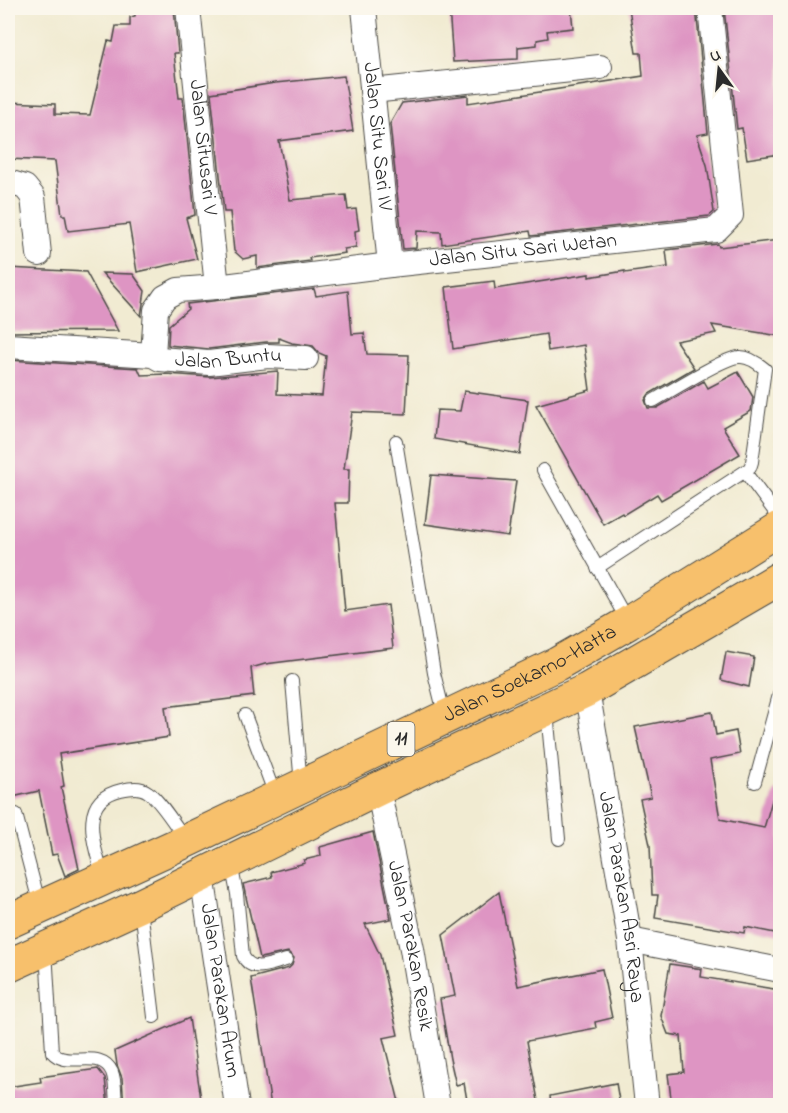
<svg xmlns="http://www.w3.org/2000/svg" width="788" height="1113" font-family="'Indie Flower',sans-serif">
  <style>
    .building { fill: #de95c3 }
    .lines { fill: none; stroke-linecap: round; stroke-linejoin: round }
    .service-casing { stroke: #494844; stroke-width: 14 }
    .minor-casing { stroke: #494844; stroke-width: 26 }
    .trunk-casing { stroke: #494844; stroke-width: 35 }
    .service { stroke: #fff; stroke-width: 12 }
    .minor { stroke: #fff; stroke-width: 24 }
    .trunk { stroke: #f7c06c; stroke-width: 33 }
    .labels { text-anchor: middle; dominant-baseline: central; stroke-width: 4.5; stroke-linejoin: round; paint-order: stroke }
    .shield { fill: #fbf7ec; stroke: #696865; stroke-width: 1.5 }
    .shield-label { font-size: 20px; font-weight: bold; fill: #2b2b2b }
    .street-label { font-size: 21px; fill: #2b2b2b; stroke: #fbf7ec }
  </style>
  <rect width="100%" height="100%" fill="#fbf7ec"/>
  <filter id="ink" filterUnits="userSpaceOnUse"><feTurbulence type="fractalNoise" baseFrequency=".0167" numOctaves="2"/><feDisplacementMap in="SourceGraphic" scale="12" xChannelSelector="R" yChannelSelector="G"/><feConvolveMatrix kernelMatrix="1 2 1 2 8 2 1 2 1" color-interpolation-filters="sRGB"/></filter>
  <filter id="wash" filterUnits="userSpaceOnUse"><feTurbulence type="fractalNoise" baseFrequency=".008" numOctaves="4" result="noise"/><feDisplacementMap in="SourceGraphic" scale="24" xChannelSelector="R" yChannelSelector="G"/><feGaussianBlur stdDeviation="1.35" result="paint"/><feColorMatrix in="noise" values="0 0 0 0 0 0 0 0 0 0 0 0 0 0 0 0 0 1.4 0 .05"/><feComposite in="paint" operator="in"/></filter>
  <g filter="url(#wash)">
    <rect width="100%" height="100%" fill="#f1ebd2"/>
    <g id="blocks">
      <g class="building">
        <polygon points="135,8 174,8 178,53 174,53 179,98 183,98 195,215 186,218 197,259 137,272 129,224 68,231 65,215 62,215 55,161 8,159 8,102 55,104 55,114 90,115 108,41 113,42 116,26 130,26 130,17 135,16"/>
        <polygon points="449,8 571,8 573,28 547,31 548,38 537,40 537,45 518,47 518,59 453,62"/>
        <polygon points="629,8 696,8 708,133 697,135 707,165 714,212 709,216 531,236 530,231 442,244 441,232 417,231 416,248 403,249 390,124 402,103 468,95 468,103 643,76 641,53 636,53"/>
        <polygon points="724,8 780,8 780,154 747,159 742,128 737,129"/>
        <polygon points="344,76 353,131 279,141 290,200 346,195 348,210 356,209 359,230 355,231 356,247 344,249 345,253 309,258 310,261 257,268 257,256 243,259 234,251 230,212 224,212 211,93 275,83"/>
        <polygon points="780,240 780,336 712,325 716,333 676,341 694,368 649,394 645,400 648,408 657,408 704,381 708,388 738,372 753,397 751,411 723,427 740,454 661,500 657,494 623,515 622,513 603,524 536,405 590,390 584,345 548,351 546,334 453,349 446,287 494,281 495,289 589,274 589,277 625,271 625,273 668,267 666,250 718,244 719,247"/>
        <polygon points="8,268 86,272 118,331 8,332"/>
        <polygon points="102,273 133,274 145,291 141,316"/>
        <polygon points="314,289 316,296 348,291 352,334 364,333 367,354 409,355 406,414 352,412 344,469 349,469 348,503 335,503 345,611 388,605 393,648 265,664 251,668 254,696 165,707 169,737 59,754 64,786 61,787 79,869 65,876 57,854 52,855 39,791 8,798 8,360 138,368 141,375 166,374 210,377 278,371 277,394 322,396 326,356 319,353 313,346 292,343 279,338 279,342 266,342 209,349 168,345 169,325 188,309 187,304"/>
        <polygon points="464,391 528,400 520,454 434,439 437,410 460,411"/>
        <polygon points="431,475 516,481 508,536 425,524"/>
        <polygon points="726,652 754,657 749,687 721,680"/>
        <polygon points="712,712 716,735 736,731 740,754 710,760 720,819 764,828 775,790 780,791 780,934 745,927 744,933 655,918 658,895 652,895 650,845 640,799 651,797 635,727"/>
        <polygon points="373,832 391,919 365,924 380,955 398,1035 383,1038 400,1106 271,1106 251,978 289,968 292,965 294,958 288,952 260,958 243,884 272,877 271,872 305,863 304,860 321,856 320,847"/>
        <polygon points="499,892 518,986 602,969 612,1018 595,1022 596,1028 527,1041 539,1106 468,1106 464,1083 456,1085 450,1059 440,999 455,996 443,935"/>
        <polygon points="670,964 702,969 701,977 780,990 780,1106 672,1106 668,1074 684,1072 681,1036 668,1034 661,1016"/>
        <polygon points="189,1018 202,1106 124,1106 122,1078 117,1065 115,1051"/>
        <polygon points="98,1069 105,1078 108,1106 8,1106 8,1087 41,1082 40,1077"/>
        <polygon points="616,1083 620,1106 551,1106 550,1096"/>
      </g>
    </g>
  </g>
  <g filter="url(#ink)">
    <use href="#blocks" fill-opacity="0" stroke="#494844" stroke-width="1.5"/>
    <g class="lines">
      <g class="service-casing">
        <g id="service">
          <polyline points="396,441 434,673 445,717"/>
          <polyline points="543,470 628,622"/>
          <polyline points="745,472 780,519"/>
          <path d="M 597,568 L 750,468 L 752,462 L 765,369 C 759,364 748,356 739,357 C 725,357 669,392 653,401"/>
          <polyline points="292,681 301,785"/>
          <polyline points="547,712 559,839"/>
          <polyline points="245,715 275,795"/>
          <polyline points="755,782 780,691"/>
          <polyline points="16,814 40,906"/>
          <path d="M 231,863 L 237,894 L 243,956 C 252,974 269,964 286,960"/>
          <path d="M 103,877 C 95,847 76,800 121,790 C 130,788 140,786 148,792 C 160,800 177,828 186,840"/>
          <polyline points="141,908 154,1017"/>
          <path d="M 46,950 L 52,1052 C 67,1070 101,1047 112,1072 C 116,1082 115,1095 116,1106"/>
        </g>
      </g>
      <g class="minor-casing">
        <g id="minor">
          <path id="s1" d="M 188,8 L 217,287"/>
          <path id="s2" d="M 364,8 L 390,265"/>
          <polyline points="372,91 600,67"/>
          <polyline points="8,182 25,187 33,197 39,254"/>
          <path id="s3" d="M 8,346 L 153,355 L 160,359 L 209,363 L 268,356 L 306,358"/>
          <path id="s4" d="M 153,355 L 156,310 L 165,297 L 178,290 L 217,287 L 390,265 L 716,230 L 731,215 L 710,8"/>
          <path id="s5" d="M 587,690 L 630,940 L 647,1106"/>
          <path id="s6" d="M 378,789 L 412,949 L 438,1106"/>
          <path id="s7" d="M 202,875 L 237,1106"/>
          <polyline points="630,940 780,970"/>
        </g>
      </g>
      <g class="trunk-casing">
        <g id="trunk">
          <path id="s8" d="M 8,922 L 186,841 L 557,664 L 628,623 L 780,528"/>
          <polyline points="8,966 141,905 378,789 587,690 780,578"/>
        </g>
      </g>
      <use href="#service" class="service"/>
      <use href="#minor" class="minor"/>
      <use href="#trunk" class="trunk"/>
    </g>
  </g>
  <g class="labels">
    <rect class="shield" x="387.5" y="722" width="27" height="34" rx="4.5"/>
    <g class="shield-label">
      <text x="401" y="739">11</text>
    </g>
    <g class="street-label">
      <text stroke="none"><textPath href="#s2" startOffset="129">Jalan Situ Sari IV</textPath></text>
      <text stroke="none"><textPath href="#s1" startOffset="140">Jalan Situsari V</textPath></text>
      <text stroke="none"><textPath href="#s4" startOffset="423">Jalan Situ Sari Wetan</textPath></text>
      <text stroke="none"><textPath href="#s3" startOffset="222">Jalan Buntu</textPath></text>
      <text stroke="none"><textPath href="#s8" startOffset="578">Jalan Soekarno-Hatta</textPath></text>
      <text stroke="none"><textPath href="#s5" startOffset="210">Jalan Parakan Asri Raya</textPath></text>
      <text stroke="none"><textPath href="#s6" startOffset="160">Jalan Parakan Resik</textPath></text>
      <text stroke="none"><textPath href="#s7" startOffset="117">Jalan Parakan Arum</textPath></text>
    </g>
  </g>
  <rect width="788" height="1113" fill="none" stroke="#fbf7ec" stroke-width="30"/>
  <g transform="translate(719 69) rotate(345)" stroke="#fbf7ec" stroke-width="4.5" paint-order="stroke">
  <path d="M0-4.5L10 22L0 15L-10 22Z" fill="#2b2b2b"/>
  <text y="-9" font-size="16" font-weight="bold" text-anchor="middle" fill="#2b2b2b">U</text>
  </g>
</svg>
